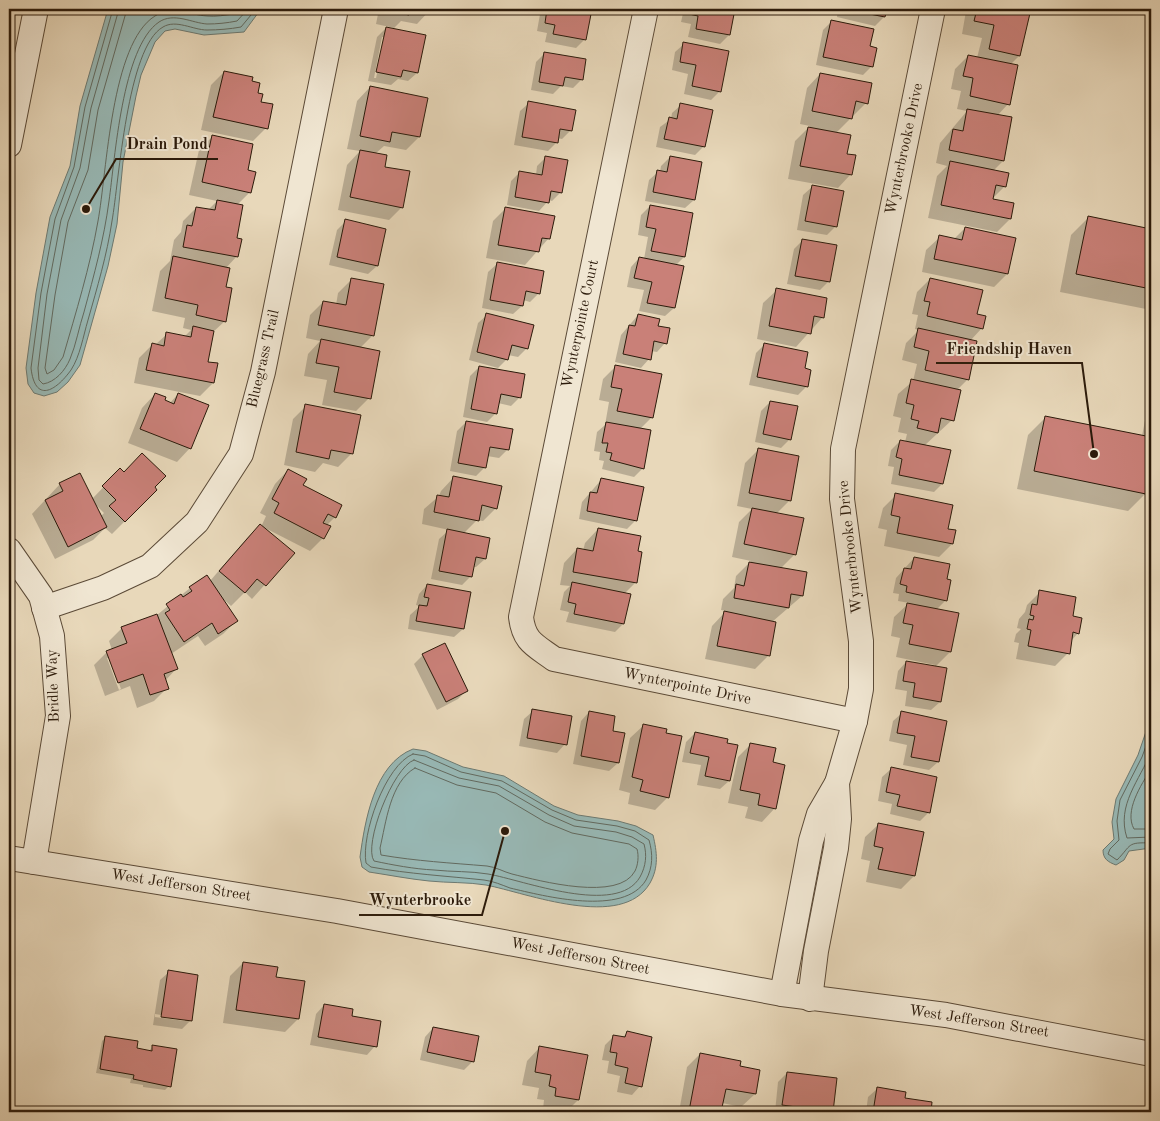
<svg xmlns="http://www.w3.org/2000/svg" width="1160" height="1121" font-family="'Old Standard TT',serif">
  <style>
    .water { fill: #98b9b6; stroke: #6d7a72 }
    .shadow { fill: #0003; fill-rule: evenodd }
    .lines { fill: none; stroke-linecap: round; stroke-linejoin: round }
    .shore { stroke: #626a60; stroke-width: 1 }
    .building { fill: #c98078; stroke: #2c1b0b }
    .minor-casing { stroke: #5b4a37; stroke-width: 26 }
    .minor { stroke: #f0e6d2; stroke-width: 24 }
    .labels { text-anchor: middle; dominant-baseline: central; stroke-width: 4; stroke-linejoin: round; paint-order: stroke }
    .street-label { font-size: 15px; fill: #2c1b0b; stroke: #f0e6d2 }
    .leader { fill: none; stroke: #2c1b0b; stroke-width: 2 }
    .callout-dot { fill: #2c1b0b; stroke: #f0e6d2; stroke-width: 2 }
    .callout-label { font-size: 16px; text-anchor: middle; font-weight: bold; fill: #2c1b0b; stroke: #f0e6d2; stroke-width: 4; stroke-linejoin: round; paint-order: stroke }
  </style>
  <rect width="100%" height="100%" fill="#e8d8ba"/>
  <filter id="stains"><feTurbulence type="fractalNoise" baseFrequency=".004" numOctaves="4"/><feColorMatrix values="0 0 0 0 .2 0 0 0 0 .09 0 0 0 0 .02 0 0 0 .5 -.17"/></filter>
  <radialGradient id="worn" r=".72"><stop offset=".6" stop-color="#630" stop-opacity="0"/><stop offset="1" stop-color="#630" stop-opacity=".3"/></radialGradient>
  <g class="water">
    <polygon points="108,9 261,9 244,32 204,35 175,29 165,31 155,42 141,75 136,96 123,162 117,224 108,266 80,365 68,382 57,392 44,396 34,393 28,384 26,368 36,293 50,217 70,166 80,106"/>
    <path d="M 1151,717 L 1151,848 L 1129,851 L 1124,860 L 1116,865 C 1108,862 1103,859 1103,850 L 1114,839 L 1112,822 L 1116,799 L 1138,755 Z"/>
    <path d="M 413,749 L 426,751 L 463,767 L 504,776 L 554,806 L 578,815 L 618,821 L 636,826 L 653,835 C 657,852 659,867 650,883 C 622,931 527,893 486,885 C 468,882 448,883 429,881 C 409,879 389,875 369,872 L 362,867 L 360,857 C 365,821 374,764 413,749 Z"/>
  </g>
  <g class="shadow">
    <polygon points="379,9 431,9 417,24 401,21 394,28 376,24"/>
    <polygon points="546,9 590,9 585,39 576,48 545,42 547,33 537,31 540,14"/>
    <polygon points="684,9 734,9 729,35 720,44 688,37 691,24 681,22"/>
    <polygon points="838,9 885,9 884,17 875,26 837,17"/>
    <polygon points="969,9 1030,9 1019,56 1010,65 1008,104 997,116 1003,161 993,171 1005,186 991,200 1013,204 1010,219 997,232 928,218 937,176 947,166 936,163 940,143 967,111 957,109 961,91 951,89 955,69 968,56 977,58 982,38 962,34 966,11"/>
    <polygon points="831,22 869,47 872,66 863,75 816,65 823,30"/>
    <path d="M 386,28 L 424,36 L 417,73 L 408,81 L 398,79 L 391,85 L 368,81 L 377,37 ZM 382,37 L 385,37 L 376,78 L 374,78 Z"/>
    <polygon points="684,44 720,91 711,100 684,94 688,74 672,70 675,52"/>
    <polygon points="544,54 582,79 573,88 561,86 553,94 531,90 536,62"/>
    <polygon points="224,72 250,82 257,93 266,128 253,141 201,130 211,85"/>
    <polygon points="820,74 866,103 836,133 846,155 851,174 838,188 788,179 795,141 810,126 800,124 807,88"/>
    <polygon points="370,87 419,137 406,150 384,146 375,154 402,207 389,220 338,210 347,165 360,151 347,149 357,101"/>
    <polygon points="529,103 571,130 562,139 557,138 556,143 548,151 514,145 520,111"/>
    <polygon points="681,105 704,146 695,155 656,147 660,127 671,119 672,113"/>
    <polygon points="212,137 247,171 250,192 237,205 235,239 237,256 226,268 225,321 212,333 207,363 216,364 213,383 200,396 134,383 139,358 152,345 155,345 167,334 184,337 191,330 183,328 185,318 152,311 160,271 170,261 174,240 181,232 183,221 196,208 208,210 217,201 189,195 199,150"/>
    <polygon points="546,157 561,192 552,201 549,200 539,211 507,205 511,181 520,172 536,175 537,166"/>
    <polygon points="670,157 694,200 685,208 645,201 649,180 658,172 660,172 661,166"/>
    <polygon points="812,187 836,226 827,235 797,230 803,195"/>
    <polygon points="650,206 692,214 684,257 675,266 674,308 665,316 639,311 644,290 627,287 631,267 639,258 644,259 648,237 638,235 641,215"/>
    <polygon points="506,208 549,238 525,265 486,258 493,221"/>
    <polygon points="1088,218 1151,230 1151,310 1060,292 1071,235"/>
    <polygon points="346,221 377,266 368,274 329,265 337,230"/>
    <polygon points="965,228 1007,274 994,287 922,272 926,250 940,237 953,240"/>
    <polygon points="802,241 829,281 820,290 787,284 794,249"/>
    <polygon points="497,264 539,293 530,302 523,300 522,306 513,314 482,308 488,272"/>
    <polygon points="930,279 976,315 982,328 970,341 968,379 957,390 952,420 924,446 942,484 934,492 891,484 894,467 888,466 891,450 900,441 905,442 907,434 898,432 901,418 893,416 898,394 913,381 917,364 902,360 906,343 919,330 915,329 918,315 912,314 917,292"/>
    <polygon points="351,280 372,336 360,348 369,398 356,411 322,405 327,380 304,376 308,354 320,341 306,338 310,315 323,302 336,305 338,293"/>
    <polygon points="777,290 822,318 796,347 757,339 763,303"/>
    <polygon points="487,315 527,348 518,357 508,355 507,359 498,368 469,360 478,323"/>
    <polygon points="638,315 657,327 665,343 657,352 651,351 649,359 641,368 615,362 621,335"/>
    <polygon points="765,344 803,369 810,371 806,387 798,395 749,385 756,353"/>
    <polygon points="616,366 652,417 640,429 643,468 634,477 602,469 604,461 599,460 600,452 594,451 597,432 605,425 609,402 599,400 603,379"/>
    <polygon points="479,367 520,397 511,406 498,403 496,413 487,422 463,417 470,376"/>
    <polygon points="1151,390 1151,496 1144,495 1128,511 1017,489 1028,435 1046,417 1142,436"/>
    <polygon points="155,394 170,403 178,394 190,448 177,462 128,443 142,408"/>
    <polygon points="770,402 790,439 781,448 755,442 761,411"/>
    <polygon points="306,406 352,453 338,467 323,463 315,472 284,465 293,419"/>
    <polygon points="466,422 508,449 499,458 487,456 485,467 476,476 450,471 457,431"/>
    <polygon points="758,450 789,501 776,514 795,554 780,569 806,573 802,596 772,622 775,623 768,656 755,669 705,659 712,626 726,611 721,610 723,599 734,588 736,576 751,561 732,557 739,522 752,509 737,506 745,463"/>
    <path d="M 120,470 L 156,490 L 112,534 L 105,528 L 93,540 L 55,559 L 32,514 L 60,484 L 92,499 ZM 96,505 L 104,513 L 101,516 Z"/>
    <path d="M 288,470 L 335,517 L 326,526 L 323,538 L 310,551 L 263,527 L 293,553 L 252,599 L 245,592 L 231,606 L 222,598 L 236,621 L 223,634 L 205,646 L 198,636 L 171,654 L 176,669 L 165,681 L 167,688 L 154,701 L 137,708 L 130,686 L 105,696 L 94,665 L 107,652 L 112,650 L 109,641 L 122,628 L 157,615 L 190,588 L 210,581 L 247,538 L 260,525 L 261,527 L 266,516 L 260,513 L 275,484 ZM 107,658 L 110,658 L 121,689 L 119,690 Z"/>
    <polygon points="454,477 496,508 483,521 477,520 463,534 485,559 476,567 472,567 471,576 462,585 431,579 439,539 449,530 422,524 424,509 439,496 441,491"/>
    <polygon points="601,480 636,520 627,529 579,519 582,502"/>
    <polygon points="896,495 947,530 952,544 939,557 884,546 887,530 878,528 883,508"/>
    <polygon points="598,529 641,553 635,583 624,594 623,624 615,632 566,622 569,612 560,610 564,592 570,586 560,585 564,563 577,549 583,551 585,543"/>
    <polygon points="914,558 946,580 946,600 936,610 950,652 935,667 935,665 896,657 900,638 891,636 894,617 909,603 898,601 899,594 893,593 896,578"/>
    <polygon points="427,585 463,629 454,637 408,629 410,615 420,606 416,605 419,594"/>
    <polygon points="1040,592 1071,617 1078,633 1071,641 1068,653 1055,666 1016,659 1019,643 1014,642 1016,634 1021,629 1017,628 1019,619 1025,612 1027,605"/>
    <polygon points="423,655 467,690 458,699 437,710 414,664"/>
    <polygon points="906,662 940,702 931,710 905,706 907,691 895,689 898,671"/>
    <polygon points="533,711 565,744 557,753 519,746 524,719"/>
    <polygon points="589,712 611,732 618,763 609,771 573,764 581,721"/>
    <polygon points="902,713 946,722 938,762 929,770 903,765 907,745 889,741 893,721"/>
    <polygon points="644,725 668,797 655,810 628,804 630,793 619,790 630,738"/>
    <polygon points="695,733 729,781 720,789 697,785 701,765 682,762 686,742"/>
    <polygon points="751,744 772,763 775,808 762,822 745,818 748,807 728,803 738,757"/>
    <polygon points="891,769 929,812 920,821 890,814 892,804 878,801 882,777"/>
    <polygon points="879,824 923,833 914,876 901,889 866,882 870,861 861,859 865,837"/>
    <polygon points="243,963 275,978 298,1019 285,1032 223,1023 230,976"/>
    <path d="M 169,972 L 191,1020 L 182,1029 L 153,1025 L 160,980 ZM 155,1014 L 185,1019 L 185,1021 L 155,1017 Z"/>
    <polygon points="324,1005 351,1017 375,1046 367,1055 310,1045 316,1014"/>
    <polygon points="433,1028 473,1061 464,1070 420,1060 425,1037"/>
    <polygon points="627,1033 640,1086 632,1095 617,1092 620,1076 607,1073 609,1061 602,1060 605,1045 614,1036 622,1038"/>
    <polygon points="106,1037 136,1050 149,1051 153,1046 169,1086 165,1090 143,1087 143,1085 130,1083 131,1079 96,1073 102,1041"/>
    <polygon points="540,1047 586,1056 578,1100 566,1112 543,1109 544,1100 537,1099 539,1088 522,1085 527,1061"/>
    <polygon points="700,1054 739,1067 759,1071 755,1094 741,1107 722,1103 720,1112 679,1112 687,1067"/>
    <polygon points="787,1073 832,1112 775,1112 778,1082"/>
    <polygon points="877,1089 903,1099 931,1103 929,1112 866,1112 868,1097"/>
  </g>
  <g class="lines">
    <g class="shore">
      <path d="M 113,9 L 85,107 L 74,167 L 55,219 L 41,293 L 31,368 C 35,403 55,392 71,370 C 80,356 83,337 88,320 C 97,288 107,255 112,221 C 119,182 127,47 163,27 C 176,19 193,30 207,30 C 218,30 230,29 241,27 L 256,9"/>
      <path d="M 119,9 L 91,108 L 80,168 L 61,220 L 47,294 L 38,368 L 39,380 L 43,384 C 55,382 65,371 70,359 C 76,345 79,327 84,312 C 94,275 104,239 109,201 C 115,159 122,47 159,22 C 174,12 192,23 207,24 C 217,24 227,23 237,21 L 248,9"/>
      <path d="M 127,9 L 98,110 L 88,170 L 68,222 L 55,295 L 45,368 L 47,374 L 54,370 L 63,357 C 76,312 90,267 98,221 C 107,172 111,43 155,16 C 172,5 190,15 207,16 C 216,17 225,15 234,14 L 239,9"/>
      <path d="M 1151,732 L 1142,757 L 1120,800 L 1117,821 L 1119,840 L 1110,849 L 1108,854 L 1117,860 C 1132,845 1126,842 1151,843"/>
      <path d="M 1151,752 C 1140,780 1116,805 1127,838 L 1151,837"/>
      <path d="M 413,754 L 425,756 L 461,772 L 502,781 L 552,810 L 576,820 L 617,826 L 635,831 L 649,840 C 653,854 653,867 646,880 C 624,917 544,896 510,888 C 502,885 493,881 484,880 C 447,876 409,874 371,867 L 366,863 C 361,835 385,765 413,754 Z"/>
      <path d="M 414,760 L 459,778 L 499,786 L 549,815 L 574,826 L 616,832 L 632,837 L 644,844 C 647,855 646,866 640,877 C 617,917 523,880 488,874 C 471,871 452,872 434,870 C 414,869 393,865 374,861 C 363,845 393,767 414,760 Z"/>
      <path d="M 415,768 L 457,785 L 496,793 L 545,822 L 572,833 L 629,844 L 637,849 C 639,856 638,865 635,871 C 619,902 540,881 512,874 C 504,872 496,867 487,866 C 451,863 416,861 381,855 L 380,848 C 386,823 390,782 415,768 Z"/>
      <path d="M 1151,769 C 1141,785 1124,811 1134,829 L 1151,829"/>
    </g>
  </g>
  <g class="building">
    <polygon points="388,9 410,9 409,15 388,11"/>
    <polygon points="547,9 592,9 586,40 553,34 555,25 545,23"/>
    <polygon points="690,9 735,9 730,35 696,29 698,16 689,14"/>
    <polygon points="844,9 887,9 885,17"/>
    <polygon points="977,9 1031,9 1020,56 989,49 994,25 974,21"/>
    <polygon points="831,20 874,29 870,46 877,48 873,67 823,57"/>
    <polygon points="386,27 426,35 418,73 403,70 401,77 376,72"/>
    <polygon points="683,42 729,51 721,92 692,86 696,65 680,62"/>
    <polygon points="544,52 586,59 583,80 565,77 563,86 539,82"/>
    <polygon points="968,55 1018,65 1010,105 970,96 973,78 963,76"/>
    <polygon points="224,71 253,77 252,81 260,83 258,93 263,94 261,102 273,104 268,129 213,117"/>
    <polygon points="820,73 872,83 868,104 856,101 852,119 812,111"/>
    <polygon points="370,86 428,98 420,137 392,132 390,142 360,136"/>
    <polygon points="528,101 576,110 572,131 560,129 558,143 522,137"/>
    <polygon points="680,103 713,110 705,147 664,139 669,117 677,119"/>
    <polygon points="967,109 1012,117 1004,161 949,150 953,129 963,131"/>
    <polygon points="808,127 851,135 847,154 856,155 852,175 800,166"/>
    <polygon points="212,135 253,144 248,170 256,172 251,193 202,182"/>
    <polygon points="360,150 387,155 385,167 410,171 403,208 350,197"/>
    <polygon points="545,156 568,160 562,193 551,191 549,203 515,197 519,171 542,175"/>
    <polygon points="670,156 702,162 695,200 653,192 657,170 667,172"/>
    <polygon points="950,161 1009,173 1006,187 996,185 993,199 1014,203 1011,219 941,205"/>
    <polygon points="812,185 844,191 837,227 805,221"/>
    <polygon points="217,200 243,205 237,238 242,239 238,257 183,247 187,225 192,226 196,207 215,210"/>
    <polygon points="650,205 693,213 685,257 651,251 656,229 646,227"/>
    <polygon points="505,207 555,216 550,239 542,238 539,252 498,245"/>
    <polygon points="1088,216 1151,229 1151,289 1076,274"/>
    <polygon points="345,219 386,229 378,266 337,257"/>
    <polygon points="965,227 1016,238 1008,274 934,259 939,235 962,240"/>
    <polygon points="802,239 837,245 830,282 795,276"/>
    <polygon points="173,256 230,268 226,287 232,288 226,322 196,315 198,305 165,298"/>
    <polygon points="639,257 684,266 675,308 647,303 652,282 634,278"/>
    <polygon points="497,262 544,271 540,294 526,291 523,306 490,300"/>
    <polygon points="351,278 384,284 374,336 318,325 323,301 346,305"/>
    <polygon points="930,278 983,290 977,314 986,316 983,329 927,316 930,302 924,301"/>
    <polygon points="776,288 827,298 824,318 814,316 811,334 769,326"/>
    <polygon points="486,313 534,325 528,349 512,345 508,360 477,352"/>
    <polygon points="638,314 660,319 658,326 670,328 667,344 654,341 651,360 623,354 629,325 635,326"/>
    <polygon points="193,326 214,331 208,362 218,363 214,383 146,370 152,343 164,346 166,332 191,337"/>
    <polygon points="918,328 977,341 969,380 925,370 929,351 914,347"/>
    <polygon points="321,339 380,351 371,399 334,392 339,367 316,363"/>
    <polygon points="764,343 808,352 805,368 811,370 808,387 757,377"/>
    <polygon points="615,365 662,374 653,418 617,411 622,389 611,387"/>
    <polygon points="479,366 525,374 521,398 501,394 497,414 471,409"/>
    <polygon points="911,379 961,390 954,421 941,418 938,433 917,428 919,421 911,419 914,405 906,403"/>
    <polygon points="155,393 166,397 165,400 174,404 178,393 209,405 191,449 140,429"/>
    <polygon points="770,401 798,406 791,440 763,434"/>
    <polygon points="305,404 361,415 353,454 331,450 329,459 296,452"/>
    <polygon points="1045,416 1151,437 1151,475 1146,494 1034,471"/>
    <polygon points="466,421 513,429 509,450 490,447 486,468 458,463"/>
    <polygon points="606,422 651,430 644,469 610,460 612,453 606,452 608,443 602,443"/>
    <polygon points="900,440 951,450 943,484 899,475 902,459 896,457"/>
    <polygon points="758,448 799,456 791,501 749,493"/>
    <polygon points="142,453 166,476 155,487 157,490 125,522 109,506 116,500 102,486 120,468 124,472"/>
    <polygon points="288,469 307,479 303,485 342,505 336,518 328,514 323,523 331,526 324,539 274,513 279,503 272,499"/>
    <polygon points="80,473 107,527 68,547 45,500 63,491 59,483"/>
    <polygon points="453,476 502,486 497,509 482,505 479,521 434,512 437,495 449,497"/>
    <polygon points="601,478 644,487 637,521 587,511 590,492 597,493"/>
    <polygon points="895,493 953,505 948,529 956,530 953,544 897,533 900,517 891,515"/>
    <polygon points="752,508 804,518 796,555 744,544"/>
    <polygon points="260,524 295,553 266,586 257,579 245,593 219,571"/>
    <polygon points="598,528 641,536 638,551 642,552 637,583 573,572 577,548 593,551"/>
    <polygon points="447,529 490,538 486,559 476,557 472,577 439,571"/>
    <polygon points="914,557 950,564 947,579 951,580 947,601 906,592 907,586 900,584 904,568 911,569"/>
    <polygon points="749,562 807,572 803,596 791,594 789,608 734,598 736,584 744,586"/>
    <polygon points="207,575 238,621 218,634 212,623 184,642 165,613 170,610 166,604 181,594 183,597 192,591 189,587"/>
    <polygon points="572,582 631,594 624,624 574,614 576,604 568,602"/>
    <polygon points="427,584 471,592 464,629 416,621 419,605 427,606 429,598 424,597"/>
    <polygon points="1039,590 1076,597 1073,616 1082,618 1079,634 1073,632 1070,654 1028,646 1031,630 1027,629 1029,619 1033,620 1034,616 1030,615 1032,604 1037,605"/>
    <polygon points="907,603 959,613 951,652 909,644 913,625 903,623"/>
    <polygon points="724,611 776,622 770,656 717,646"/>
    <polygon points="157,614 178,669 164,674 169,689 150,695 143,674 118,683 106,651 127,643 121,627"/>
    <polygon points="445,643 468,691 446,702 422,654"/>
    <polygon points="906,661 947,668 941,702 913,697 915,683 903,681"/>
    <polygon points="532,709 572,716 567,745 527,738"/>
    <polygon points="589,711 615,716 613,731 625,733 619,763 581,756"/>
    <polygon points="901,711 947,721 939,762 911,757 915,736 897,733"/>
    <polygon points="643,724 667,729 666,733 682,736 669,798 640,791 643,780 632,777"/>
    <polygon points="695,732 728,739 727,743 738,745 730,781 705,776 709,757 690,753"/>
    <polygon points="750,743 776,748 773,762 785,765 776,809 758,805 760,794 740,790"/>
    <polygon points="891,767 937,777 930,813 897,806 900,795 886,792"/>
    <polygon points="878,823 924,832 915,876 878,869 883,848 874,846"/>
    <polygon points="243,962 278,967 276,977 305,981 299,1019 236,1010"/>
    <polygon points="168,970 198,975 192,1021 161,1017"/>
    <polygon points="324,1004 353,1009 352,1016 381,1021 377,1047 318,1037"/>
    <polygon points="433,1027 479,1036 474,1062 427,1052"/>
    <polygon points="627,1031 652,1037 642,1087 625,1083 628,1068 615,1065 617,1053 610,1052 613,1035 625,1037"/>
    <polygon points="105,1036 138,1041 137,1048 152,1051 152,1045 177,1049 171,1087 133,1079 134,1075 100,1069"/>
    <polygon points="539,1046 588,1055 579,1100 555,1096 556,1088 549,1086 551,1075 535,1072"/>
    <polygon points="700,1053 741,1061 740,1066 760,1070 756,1094 726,1089 721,1112 689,1111"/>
    <polygon points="787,1072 837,1078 833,1112 782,1105"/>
    <polygon points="877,1087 906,1092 905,1098 932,1102 931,1112 873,1112"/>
    <polygon points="1019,1107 1044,1112 1018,1112"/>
    <polygon points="1083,1109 1102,1112 1082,1112"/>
  </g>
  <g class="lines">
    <g class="minor-casing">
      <g id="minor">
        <path d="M 646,9 L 521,617 C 524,642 535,645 554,659 L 855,721"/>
        <polyline points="9,145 36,9"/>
        <polyline points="9,550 41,596 52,636 58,716 34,862"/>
        <polyline points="44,608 103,588 150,566 197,522 241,454 263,372 336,9"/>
        <polyline points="9,858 337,911 782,994 946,1015 1151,1054"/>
        <polyline points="782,994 811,841 819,814 837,783"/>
        <polyline points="810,999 816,951 836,848 839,819 837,783 855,721 861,689 861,641 842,499 843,449 933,9"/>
      </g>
    </g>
    <use href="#minor" class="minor"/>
  </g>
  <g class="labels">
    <g class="street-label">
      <text transform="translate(905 149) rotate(-78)">Wynterbrooke Drive</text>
      <text transform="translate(581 324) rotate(-78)">Wynterpointe Court</text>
      <text transform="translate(264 359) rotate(-77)">Bluegrass Trail</text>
      <text transform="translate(851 547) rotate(-96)">Wynterbrooke Drive</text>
      <text transform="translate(54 686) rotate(-92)">Bridle Way</text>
      <text transform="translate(687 687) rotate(12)">Wynterpointe Drive</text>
      <text transform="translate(181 886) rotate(9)">West Jefferson Street</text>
      <text transform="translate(580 957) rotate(11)">West Jefferson Street</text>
      <text transform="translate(979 1022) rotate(9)">West Jefferson Street</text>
    </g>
  </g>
  <path class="leader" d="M86 209L116 159H218M1094 454L1082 363H936M505 831L482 915H359"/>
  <g class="callout-dot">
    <circle cx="86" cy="209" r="5"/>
    <circle cx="1094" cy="454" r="5"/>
    <circle cx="505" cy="831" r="5"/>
  </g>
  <g class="callout-label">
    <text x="167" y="149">Drain Pond</text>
    <text x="1009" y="354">Friendship Haven</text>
    <text x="420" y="905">Wynterbrooke</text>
  </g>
  <rect width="1160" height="1121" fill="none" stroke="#e8d8ba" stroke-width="30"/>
  <rect x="10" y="10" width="1140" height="1101" fill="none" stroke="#2c1b0b" stroke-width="2.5"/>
  <rect x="15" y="15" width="1130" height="1091" fill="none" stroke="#2c1b0b"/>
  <rect width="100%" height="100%" filter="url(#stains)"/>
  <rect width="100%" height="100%" fill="url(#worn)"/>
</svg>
